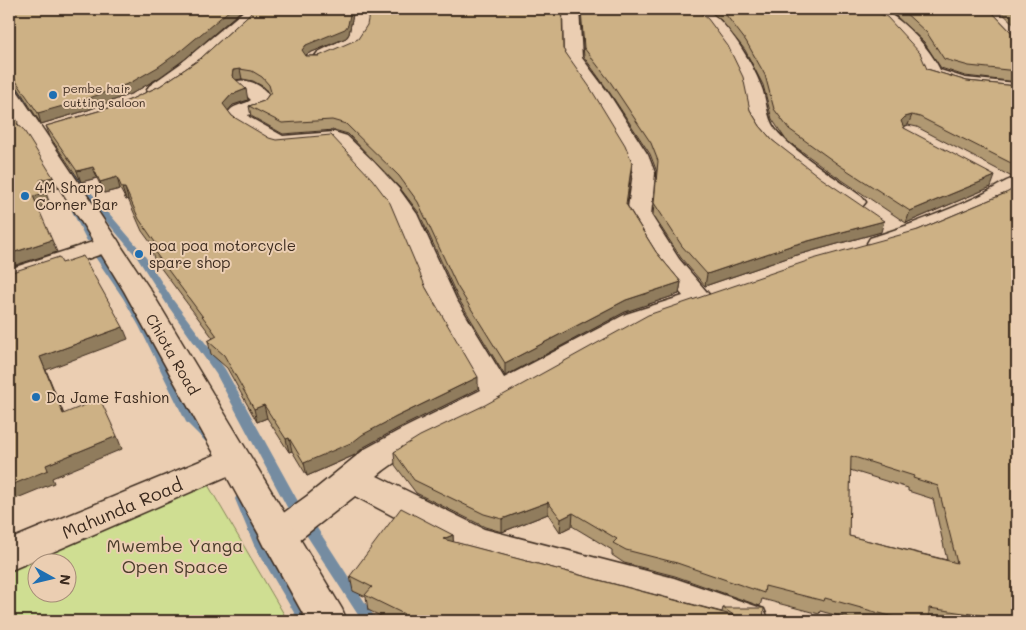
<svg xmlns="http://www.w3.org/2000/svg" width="1026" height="630" font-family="Mali,sans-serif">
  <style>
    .green { fill: #cfde92; stroke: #858458; fill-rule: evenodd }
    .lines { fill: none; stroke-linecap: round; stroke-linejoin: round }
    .stream { fill: #758ca1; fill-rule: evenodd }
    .minor-casing { stroke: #3b2a1e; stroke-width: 3 }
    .tertiary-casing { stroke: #3b2a1e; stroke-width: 3 }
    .minor { fill: #ebceb2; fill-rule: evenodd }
    .tertiary { fill: #ebceb2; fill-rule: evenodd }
    .wall { fill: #b09872; stroke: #3b2a1e; fill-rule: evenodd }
    .shaded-wall { fill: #907c5d; stroke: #3b2a1e }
    .building { fill: #cdb185; stroke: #3b2a1e; fill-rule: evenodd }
    .poi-dot { fill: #1f6fb2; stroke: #ebceb2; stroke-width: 2 }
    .labels { text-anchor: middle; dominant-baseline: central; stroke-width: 4; stroke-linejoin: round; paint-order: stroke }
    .far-poi-label { font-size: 12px; fill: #3b2a1e; stroke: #ebceb2; text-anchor: start }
    .poi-label { font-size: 15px; fill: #3b2a1e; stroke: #ebceb2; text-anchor: start }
    .street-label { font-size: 15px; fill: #3b2a1e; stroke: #ebceb2 }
    .near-street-label { font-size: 18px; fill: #3b2a1e; stroke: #ebceb2 }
    .near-park-label { font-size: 18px; fill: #4a3c2a; stroke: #ebceb2 }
  </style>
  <rect width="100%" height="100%" fill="#ebceb2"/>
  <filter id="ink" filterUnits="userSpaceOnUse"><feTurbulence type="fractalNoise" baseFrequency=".02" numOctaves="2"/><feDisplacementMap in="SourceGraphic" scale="10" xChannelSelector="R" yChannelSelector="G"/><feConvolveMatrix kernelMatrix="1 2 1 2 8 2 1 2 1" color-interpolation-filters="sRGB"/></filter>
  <g filter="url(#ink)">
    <path class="green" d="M 201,473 L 288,621 L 9,621 L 9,556 ZM 38,562 L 68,562 L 68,592 L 38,592 Z"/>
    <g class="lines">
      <g class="stream">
        <polygon points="9,66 12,68 24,91 31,113 30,115 23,113 18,91 9,74"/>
        <polygon points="65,169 71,169 143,253 173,300 225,369 305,514 317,528 377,621 362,621 307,536 295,522 216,374 166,303 136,256 65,173"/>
        <polygon points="76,208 80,211 94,239 93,241 87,241 72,211"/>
        <polygon points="100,254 103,255 133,298 149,326 194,417 214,436 216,439 214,442 210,443 206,442 186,422 139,326 123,298 95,257"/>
        <polygon points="241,494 245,495 265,539 314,621 299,621 254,545 235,499 237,495"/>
      </g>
      <g class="minor-casing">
        <g id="minor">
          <polygon points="246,9 263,9 192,72 163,94 156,96 149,94 147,90 149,86 180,64"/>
          <path d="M 355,9 L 371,9 C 368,35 365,44 340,55 C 332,59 327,62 318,60 L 315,56 L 318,52 L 348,37 Z"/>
          <path d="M 563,9 L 579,9 L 582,58 L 609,94 L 648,155 L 655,173 L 651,215 L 679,259 L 712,298 L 708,304 L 695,305 L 692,310 C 676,315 660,320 645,327 C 590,351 539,386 486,415 C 449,435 409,449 377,476 L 484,529 L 674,578 L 764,609 L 769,621 L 701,621 L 674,612 L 476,557 L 463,553 L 355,496 L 290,547 L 277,552 L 264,547 L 259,537 L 264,527 L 307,496 L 365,449 L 398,431 L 481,390 L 429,299 L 393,214 L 375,189 L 333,144 L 279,149 L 272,147 L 235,125 L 227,115 C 232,104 242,106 251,100 L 235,85 L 237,81 C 250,78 268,88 271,101 L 264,110 L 248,115 L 249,117 L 283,136 L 334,132 L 347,136 L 374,162 L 399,189 L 417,214 L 456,299 L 504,378 L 626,314 L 683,296 L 656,263 L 627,215 L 633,173 L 626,155 L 590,95 L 564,58 Z"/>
          <path d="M 687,9 C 692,9 701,7 706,10 C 727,20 753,64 761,86 C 767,100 766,117 775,129 C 792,151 838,179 862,197 L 866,202 L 862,207 L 854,209 L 846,207 L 771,149 L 759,135 L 750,120 L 743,86 L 728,55 L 708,27 Z"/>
          <path d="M 857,9 C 863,9 871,8 877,9 C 899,13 932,51 940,70 L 965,78 L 1017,83 L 1017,95 L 964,89 L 926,78 L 919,62 L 886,25 L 859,12 Z"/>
          <path d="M 1017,177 L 1017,193 L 998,205 L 971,217 L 888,248 L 879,250 L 870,248 L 867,243 L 870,238 C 907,226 944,212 979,196 C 992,190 1003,181 1017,177 Z"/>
          <polygon points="108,237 117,239 120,244 117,249 9,285 9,269"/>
          <polygon points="234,447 246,450 250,459 246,468 9,571 9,540"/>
        </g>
      </g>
      <g class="tertiary-casing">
        <polygon id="tertiary" points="9,87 16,89 151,291 342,609 347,621 307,621 124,291 84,226 9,109"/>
      </g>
      <use href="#minor" class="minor"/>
      <use href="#tertiary" class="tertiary"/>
    </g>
    <g class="wall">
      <polygon points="9,9 243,9 185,59 160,77 133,93 88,110 41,124 18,88 9,86"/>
      <polygon points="255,9 354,9 349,34 346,38 307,54 306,56 563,49 632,162 627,205 656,252 681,282 679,294 625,312 505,376 458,298 419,213 400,188 348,134 334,130 283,134 251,116 249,106 264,101 269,94 264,87 253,81 242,79 236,80 248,100 233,105 228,111 232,116 426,288 478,389 397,429 364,447 355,455 307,476 292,451 289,452 267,418 257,422 227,368 211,354 208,341 213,338 154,259 151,247 153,246 142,231 128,199 126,200 120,189 104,193 97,178 81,182 50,137 46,126 116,106 160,86 200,59"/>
      <polygon points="580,9 696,9 750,110 760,126 772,140 881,232 790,257 705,286 681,258 653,215 657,172 650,154 610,93 584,57"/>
      <polygon points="707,9 869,9 927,69 967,81 1017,86 1017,176 1012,177 917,127 908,125 904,127 904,128 991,187 906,223 836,176 786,140 772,119 763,85 745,50 721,20"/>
      <polygon points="881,9 989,9 1013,34 1017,34 1017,82 965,76 941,68 924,42 896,16"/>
      <polygon points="998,9 1017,9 1017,27"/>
      <path d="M 1006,193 L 1017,621 L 857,621 L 820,611 L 819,614 L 762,599 L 760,606 L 675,576 L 624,563 L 612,555 L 612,550 L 572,526 L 560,532 L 548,514 L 502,532 L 485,527 L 416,493 L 395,465 L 394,452 L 918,230 ZM 850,470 L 908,488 L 908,491 L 933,499 L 947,560 L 849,536 Z"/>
      <polygon points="453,535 453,542 722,612 723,608 763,621 391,621 368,610 366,597 353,591 350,576"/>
    </g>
    <g class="shaded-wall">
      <polygon points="231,9 243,9 185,59 160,77 133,93 88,110 41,124 38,113"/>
      <polygon points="351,9 354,9 349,34 346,38 307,54 303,60 302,50 306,45"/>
      <polygon points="240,69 242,79 235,80 232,76 233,70"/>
      <polygon points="246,89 248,100 233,105 225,114 223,104 231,95"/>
      <polygon points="912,115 908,125 901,127 901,121 905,117"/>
      <polygon points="1017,166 1017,176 1012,177"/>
      <polygon points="93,167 97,178 81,182 77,171"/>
      <polygon points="995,176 991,187 906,223 910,211"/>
      <polygon points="53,177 58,188 45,192 40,180"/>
      <polygon points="117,177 120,189 104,193 100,182"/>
      <polygon points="122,188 125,188 128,199 126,200"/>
      <polygon points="46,193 50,204 38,208 33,196"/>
      <polygon points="884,221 881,232 790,257 705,286 707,274 793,245"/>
      <polygon points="52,240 57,252 9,267 9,254"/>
      <polygon points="681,282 679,294 625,312 505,376 505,363 626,300"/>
      <polygon points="123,327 128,339 46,370 69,427 40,357"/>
      <polygon points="478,377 478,389 397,429 364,447 355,455 307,476 304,463 396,417"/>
      <polygon points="264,405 267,418 257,422 254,409"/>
      <polygon points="117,436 122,449 52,478 54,483 10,501 15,510 9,513 9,486 46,465"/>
      <polygon points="289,438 292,451 289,452 286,439"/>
      <polygon points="548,502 548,514 502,532 502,519"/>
      <polygon points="573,513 572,526 560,532 561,519"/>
      <polygon points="453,535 454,550 443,539"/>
    </g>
    <g class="building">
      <polygon points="9,9 231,9 183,49 158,67 130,83 84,100 38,113 14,78 9,77"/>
      <polygon points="255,9 351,9 348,25 345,29 306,45 302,50 306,56 319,56 358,39 367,25 370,9 562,9 563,49 589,86 625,145 632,162 626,204 656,252 681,282 626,300 505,363 457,286 418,202 399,176 346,124 332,120 282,123 249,106 264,101 271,92 269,85 262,77 252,71 240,69 233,70 232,76 246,89 231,95 223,104 232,116 269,138 276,140 331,135 372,179 390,203 426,288 478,377 396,417 362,435 353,442 304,463 289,438 286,439 264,405 254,409 224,355 208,341 217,336 151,247 157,245 139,219 125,188 122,188 117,177 100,182 93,167 77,171 46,126 116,106 160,86 200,59"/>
      <polygon points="581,9 696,9 708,19 728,46 743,77 750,110 760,126 772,140 821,178 884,221 793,245 707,274 682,246 654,203 658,161 651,143 611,83 584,48"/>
      <polygon points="720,9 869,9 887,17 920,53 927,69 967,81 1017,86 1017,166 920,117 912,115 905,117 901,121 904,128 995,176 910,211 839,165 789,129 774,109 765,75 746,41 723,11"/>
      <polygon points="901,9 989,9 1013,34 1017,34 1017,71 969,66 944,59 927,33"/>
      <polygon points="1011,9 1017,9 1017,14"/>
      <polygon points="9,108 18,122 17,124 23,129 53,177 40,180 46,193 33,196 52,240 9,254"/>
      <path d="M 1017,187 L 1017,621 L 999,621 L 999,618 L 929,608 L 929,621 L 908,621 L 825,598 L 824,601 L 765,586 L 764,593 L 677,563 L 626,550 L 613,543 L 617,539 L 573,513 L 561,519 L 548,502 L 502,519 L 484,514 L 414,480 L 394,452 L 420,436 L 485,405 L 648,315 L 813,259 L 918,230 L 1006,193 ZM 851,456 L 914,476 L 913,478 L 938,486 L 957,563 L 849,536 Z"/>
      <polygon points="83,256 123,327 40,357 63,414 100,399 117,436 46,465 48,470 9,486 9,273 59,257 62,263"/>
      <polygon points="401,508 453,535 443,539 735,616 723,608 764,608 763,621 412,621 402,616 404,614 365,595 372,587 350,576"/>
    </g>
  </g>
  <g class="poi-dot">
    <circle cx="53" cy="95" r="5"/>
    <circle cx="25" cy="196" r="5"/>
    <circle cx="139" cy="254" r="5"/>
    <circle cx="36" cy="397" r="5"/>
  </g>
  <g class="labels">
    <g class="far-poi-label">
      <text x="63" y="88">pembe hair<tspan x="63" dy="14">cutting saloon</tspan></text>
    </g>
    <g class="poi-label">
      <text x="35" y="187">4M Sharp<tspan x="35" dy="17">Corner Bar</tspan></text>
      <text x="149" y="245">poa poa motorcycle<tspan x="149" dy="17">spare shop</tspan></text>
      <text x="46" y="397">Da Jame Fashion</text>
    </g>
    <g class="street-label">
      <text transform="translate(173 354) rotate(60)">Chiota Road</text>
    </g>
    <g class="near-street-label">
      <text transform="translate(122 508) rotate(-23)">Mahunda Road</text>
    </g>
    <g class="near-park-label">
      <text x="175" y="545">Mwembe Yanga<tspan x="175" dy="21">Open Space</tspan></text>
    </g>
  </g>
  <rect width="1026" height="630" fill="none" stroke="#ebceb2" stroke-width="30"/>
  <rect x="15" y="15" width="996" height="600" fill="none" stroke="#3b2a1e" stroke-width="2" filter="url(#ink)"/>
  <g transform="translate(52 578) rotate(98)"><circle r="24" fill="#ebceb2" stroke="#a58c77"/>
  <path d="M0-4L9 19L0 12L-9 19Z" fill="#1f6fb2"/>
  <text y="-8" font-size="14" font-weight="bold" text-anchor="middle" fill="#3b2a1e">N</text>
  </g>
</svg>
